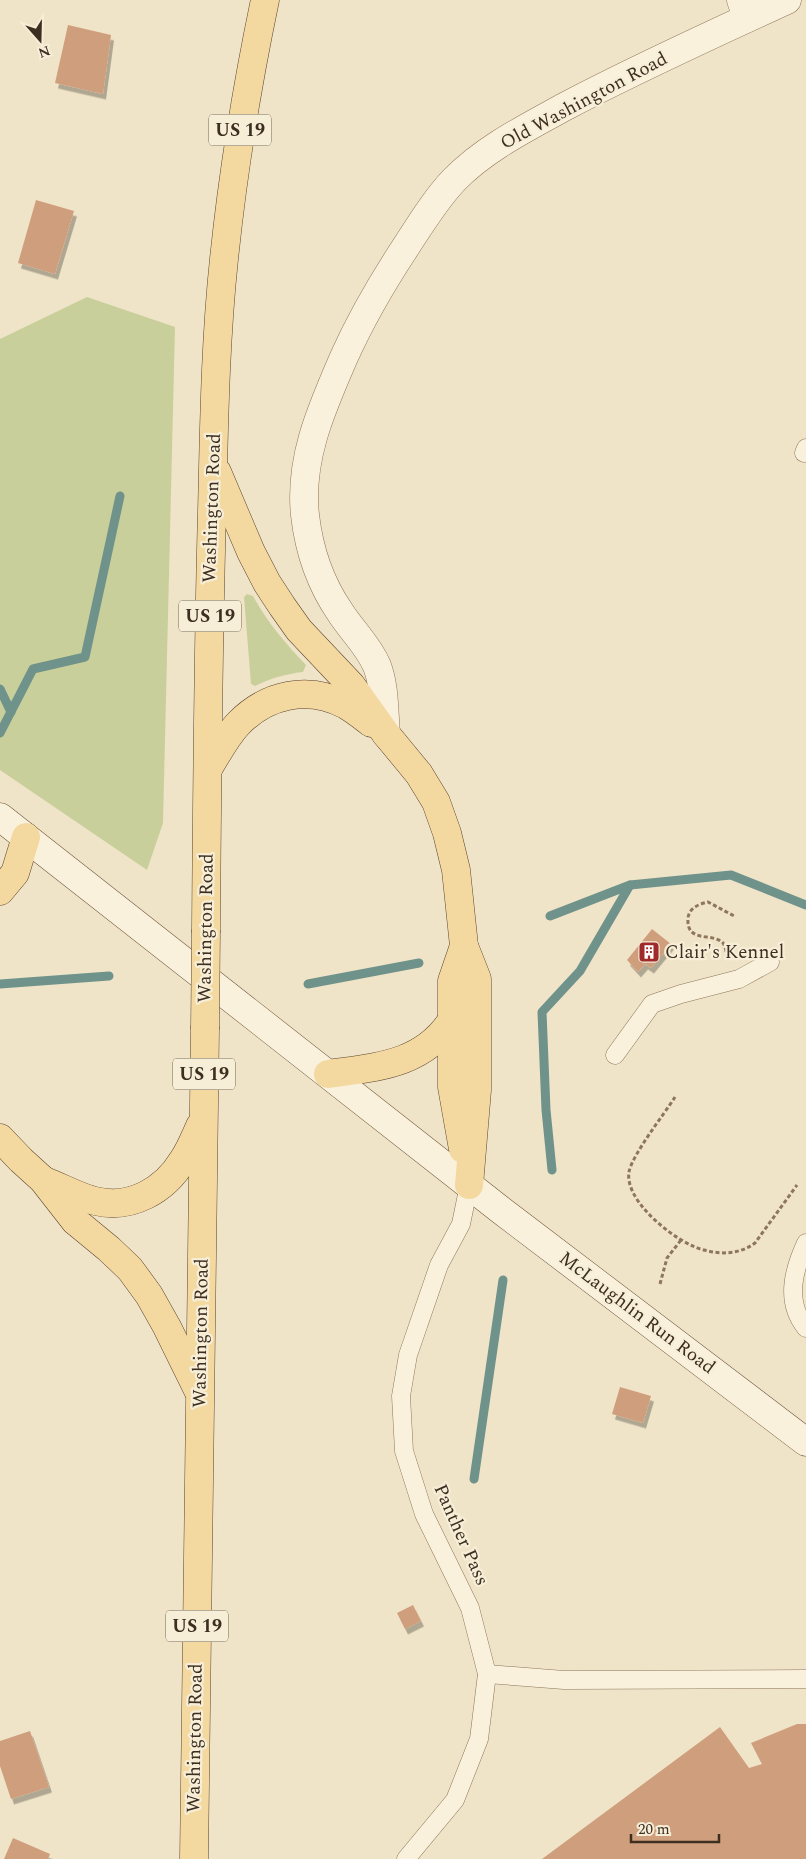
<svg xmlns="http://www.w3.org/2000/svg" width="806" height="1859" font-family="Spectral,serif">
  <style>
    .green { fill: #c9cf9b }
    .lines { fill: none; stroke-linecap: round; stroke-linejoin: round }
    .stream { stroke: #6f938a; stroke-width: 9 }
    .building { fill: #cf9f7d; filter: url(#shadow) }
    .service-casing { stroke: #8d765c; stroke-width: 19 }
    .minor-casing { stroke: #8d765c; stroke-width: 29 }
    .tertiary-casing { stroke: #8d765c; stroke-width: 29 }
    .secondary-casing { stroke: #6f573f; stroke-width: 29 }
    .primary-casing { stroke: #5b4430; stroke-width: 29 }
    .path { stroke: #8d765c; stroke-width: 3; stroke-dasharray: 4 2.5; stroke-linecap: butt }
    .service { stroke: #faf1dc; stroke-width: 18 }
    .minor { stroke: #faf1dc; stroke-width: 28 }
    .tertiary { stroke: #faf1dc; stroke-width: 28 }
    .secondary { stroke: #faf1dc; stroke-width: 28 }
    .primary { stroke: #f3d9a0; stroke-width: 28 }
    .primary-bridge-casing { stroke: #5b4430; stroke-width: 29; stroke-linecap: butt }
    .primary-bridge { stroke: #f3d9a0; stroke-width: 28 }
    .labels { text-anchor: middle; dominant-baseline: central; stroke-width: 4.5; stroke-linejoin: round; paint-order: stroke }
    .shield { fill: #f7eed8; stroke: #756857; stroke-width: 1 }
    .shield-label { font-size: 18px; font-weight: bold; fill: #3d2e20 }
    .street-label { font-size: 19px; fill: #3d2e20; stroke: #f7eed8 }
    .poi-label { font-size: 19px; fill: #3d2e20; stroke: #f7eed8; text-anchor: start }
  </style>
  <defs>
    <filter id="shadow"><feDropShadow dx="3" dy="5.5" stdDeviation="0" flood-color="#0004"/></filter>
  </defs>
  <rect width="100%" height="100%" fill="#f0e4c8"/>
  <g class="green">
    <polygon points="87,297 175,327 163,823 147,870 0,770 0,339"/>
    <path d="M 247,594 L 253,596 C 267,622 285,643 306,665 L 303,672 C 286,674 271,678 255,686 L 251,684 L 244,597 Z"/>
  </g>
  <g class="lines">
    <g class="stream">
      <polyline points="0,689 11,712"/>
      <polyline points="0,733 33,669 85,657 120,496"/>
      <polyline points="550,916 630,885 731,875 806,905"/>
      <polyline points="0,984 109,976"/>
      <polyline points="308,984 419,963"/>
      <polyline points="552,1170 546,1110 542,1012 580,971 630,885"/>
      <polyline points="474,1479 503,1280"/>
    </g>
  </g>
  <g class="building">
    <polygon points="68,25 111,35 103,94 55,83"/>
    <polygon points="36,200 74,211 55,274 18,263"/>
    <polygon points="652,929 671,944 651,968 645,964 638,972 627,960"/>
    <polygon points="620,1387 651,1396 643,1423 612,1414"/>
    <polygon points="413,1605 421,1621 405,1629 397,1613"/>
    <polygon points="797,1724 806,1724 806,1859 542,1859 720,1727 749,1768 762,1764 751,1743"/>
    <polygon points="30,1731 49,1787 11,1799 0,1766 0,1741"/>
    <polygon points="13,1838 50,1854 48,1859 4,1859"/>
  </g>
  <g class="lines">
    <g class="service-casing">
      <g id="service">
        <polyline points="804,453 806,448"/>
        <polyline points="615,1055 652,1004 681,994 739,979 770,962"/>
        <path d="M 806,1243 C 793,1271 785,1302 806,1328"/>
        <polyline points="487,1674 564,1680 806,1679"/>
        <polyline points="406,1859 455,1800 479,1739 487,1674 470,1608 424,1514 404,1451 401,1396 408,1355 439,1265 461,1224 469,1185"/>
      </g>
    </g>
    <g class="minor-casing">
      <polyline id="minor" points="741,0 747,18"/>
    </g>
    <g class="tertiary-casing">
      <path id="tertiary" d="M 386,734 C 384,712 385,687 377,666 C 368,645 352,631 340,612 C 320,583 309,550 305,515 C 299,458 322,408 344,357 C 361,319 382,283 405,248 C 420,225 435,200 454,180 C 485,148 528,127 566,106 C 638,68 713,34 787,0"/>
    </g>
    <g class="secondary-casing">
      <polyline id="secondary" points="0,817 502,1211 806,1442"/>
    </g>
    <g class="primary-casing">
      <g id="primary">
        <polyline points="217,472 251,552 267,583 282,606 299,630 351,685 386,734 419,774 436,802 447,833 456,870 464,946 477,979 477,1090 469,1185"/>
        <path d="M 208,769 C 217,754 226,737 238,724 C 267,694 308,685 346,705 C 355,710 363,717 371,723"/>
        <polyline points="0,891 15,873 26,837"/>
        <path d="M 206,930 C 207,791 208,652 212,512 C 214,428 215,343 224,259 C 233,172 247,86 265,0"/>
        <path d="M 328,1074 C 377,1067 423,1065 452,1020"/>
        <polyline points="0,1138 21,1160 43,1180 75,1221 109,1249 130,1269 149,1295 167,1327 198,1390"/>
        <polyline points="463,1149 452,1087 452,981 464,946"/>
        <path d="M 45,1181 C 61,1187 78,1197 95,1201 C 131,1210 165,1190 183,1160 C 190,1150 195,1137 200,1126"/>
        <polyline points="194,1859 205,1029"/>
      </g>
    </g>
    <g class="path">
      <path d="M 728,958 C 726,954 726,947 723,943 C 713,932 686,944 688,918 C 689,908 699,904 708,902 L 736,917"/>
      <path d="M 675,1097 C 665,1113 632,1155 629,1172 C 624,1202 678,1244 704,1250 C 722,1255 740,1254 755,1243 L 797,1185"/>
      <polyline points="660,1284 667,1258 681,1240"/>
    </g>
    <use href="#service" class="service"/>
    <use href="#minor" class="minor"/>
    <use href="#tertiary" class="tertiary"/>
    <use href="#secondary" class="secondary"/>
    <use href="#primary" class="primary"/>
    <g class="primary-bridge-casing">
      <polyline id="primary-bridge" points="205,1029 206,930"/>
    </g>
    <use href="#primary-bridge" class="primary-bridge"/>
  </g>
  <defs>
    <g id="building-square" transform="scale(1.125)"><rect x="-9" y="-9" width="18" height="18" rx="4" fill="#9e2a2b" stroke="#f7eed8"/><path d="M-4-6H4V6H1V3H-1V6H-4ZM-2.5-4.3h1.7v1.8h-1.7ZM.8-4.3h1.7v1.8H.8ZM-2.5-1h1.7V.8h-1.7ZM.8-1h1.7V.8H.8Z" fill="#fff"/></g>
  </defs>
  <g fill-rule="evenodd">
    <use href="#building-square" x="649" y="952"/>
  </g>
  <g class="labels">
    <g class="shield">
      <rect x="209" y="114.5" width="62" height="31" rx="4"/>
      <rect x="179" y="600.5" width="62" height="31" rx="4"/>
      <rect x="173" y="1058.5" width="62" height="31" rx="4"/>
      <rect x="166" y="1610.5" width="62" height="31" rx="4"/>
    </g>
    <g class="shield-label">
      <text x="240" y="130">US 19</text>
      <text x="210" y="616">US 19</text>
      <text x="204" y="1074">US 19</text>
      <text x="197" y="1626">US 19</text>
    </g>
    <g class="street-label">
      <text transform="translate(584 101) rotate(-28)">Old Washington Road</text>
      <text transform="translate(212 508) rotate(-88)">Washington Road</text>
      <text transform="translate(206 928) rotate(-89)">Washington Road</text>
      <text transform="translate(637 1313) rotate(37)">McLaughlin Run Road</text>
      <text transform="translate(201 1333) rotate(-89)">Washington Road</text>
      <text transform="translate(461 1535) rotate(66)">Panther Pass</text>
      <text transform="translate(195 1738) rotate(-89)">Washington Road</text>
    </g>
    <g class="poi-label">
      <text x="665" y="952">Clair's Kennel</text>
    </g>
  </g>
  <g transform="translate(40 40) rotate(160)" stroke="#f7eed8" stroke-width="4" paint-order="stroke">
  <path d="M0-4L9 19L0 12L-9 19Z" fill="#3d2e20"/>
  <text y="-8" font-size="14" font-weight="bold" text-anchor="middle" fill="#3d2e20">N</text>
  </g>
  <path d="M631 1834v8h88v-8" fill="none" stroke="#3d2e20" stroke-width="2.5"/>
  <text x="638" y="1834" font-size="15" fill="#3d2e20" stroke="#f7eed8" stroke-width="4" paint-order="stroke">20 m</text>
</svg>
